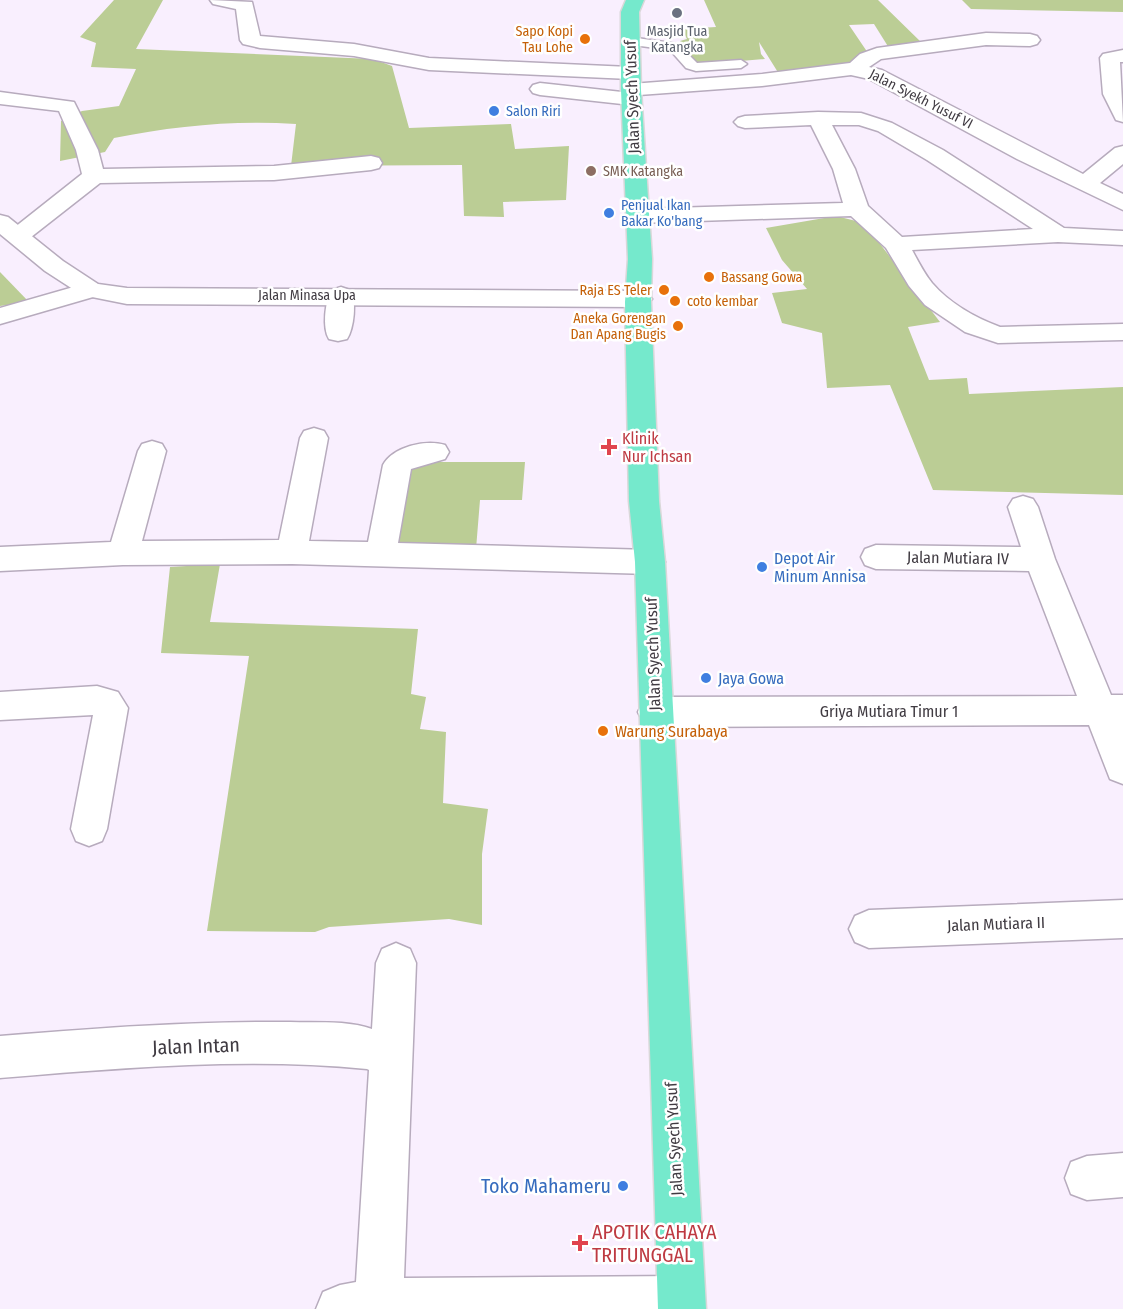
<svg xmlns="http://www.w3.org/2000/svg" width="1123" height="1309" font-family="'Fira Sans Condensed',sans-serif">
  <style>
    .green { fill: #bbcd95 }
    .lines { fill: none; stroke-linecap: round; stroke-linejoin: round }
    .service-casing { stroke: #b7abbd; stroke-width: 3 }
    .minor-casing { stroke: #b7abbd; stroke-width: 3 }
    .tertiary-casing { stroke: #b7abbd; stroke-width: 3 }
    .primary-casing { stroke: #d9d8d9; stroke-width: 3 }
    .service { fill: #fff; fill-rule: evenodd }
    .minor { fill: #fff; fill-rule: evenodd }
    .tertiary { fill: #fff; fill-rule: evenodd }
    .primary { fill: #75e9cc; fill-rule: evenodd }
    .worship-dot { fill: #6b7280; stroke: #fff; stroke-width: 2 }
    .food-dot { fill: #e8710a; stroke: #fff; stroke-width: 2 }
    .shop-dot { fill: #3f7fe0; stroke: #fff; stroke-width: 2 }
    .education-dot { fill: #8d6e63; stroke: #fff; stroke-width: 2 }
    .health-dot { fill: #e0444e; stroke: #fff; stroke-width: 2 }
    .labels { text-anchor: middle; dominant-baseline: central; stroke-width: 5; stroke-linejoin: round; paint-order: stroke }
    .far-food-label { font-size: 14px; fill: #c56008; stroke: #fff; text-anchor: end }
    .far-worship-label { font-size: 14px; fill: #5b616d; stroke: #fff }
    .far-street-label { font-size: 14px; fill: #403b42; stroke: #fff }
    .far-shop-label { font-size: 14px; fill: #366cbe; stroke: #fff; text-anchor: start }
    .far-education-label { font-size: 14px; fill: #785e54; stroke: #fff; text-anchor: start }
    .street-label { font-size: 16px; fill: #403b42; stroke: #fff }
    .health-label { font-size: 16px; fill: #be3a42; stroke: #fff; text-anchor: start }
    .shop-label { font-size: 16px; fill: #366cbe; stroke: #fff; text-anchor: start }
    .food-label { font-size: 16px; fill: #c56008; stroke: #fff; text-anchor: start }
    .near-street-label { font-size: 20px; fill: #403b42; stroke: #fff }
    .near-shop-label { font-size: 20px; fill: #366cbe; stroke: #fff; text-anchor: end }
    .near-health-label { font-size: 20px; fill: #be3a42; stroke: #fff; text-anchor: start }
  </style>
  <rect width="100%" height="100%" fill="#f9effe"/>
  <g class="green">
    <path d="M 114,0 L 163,0 L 136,49 L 373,59 L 392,66 L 409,128 L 511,124 L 515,149 L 569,146 L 566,200 L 503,202 L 504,217 L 464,216 L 462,165 L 291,166 L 296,124 C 234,120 174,126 114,138 L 105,152 L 60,161 L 61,121 L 82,111 L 119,106 L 136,69 L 91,67 L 96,43 L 80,37 Z"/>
    <polygon points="704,0 878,0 923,44 889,48 874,24 849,25 870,56 852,65 779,74 759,42 761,54 765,59 694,65 680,41 687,39 682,29 716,27"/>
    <polygon points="962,0 1123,0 1123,12 971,9"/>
    <polygon points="836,216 864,223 940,322 908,327 929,380 967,378 969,394 1123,387 1123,495 933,490 890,385 827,388 822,333 782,323 772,293 807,289 782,260 766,228"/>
    <polygon points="0,272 29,302 0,306"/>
    <polygon points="433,462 525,462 522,500 480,500 476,549 385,544 410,464"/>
    <polygon points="220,564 210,622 418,629 411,694 426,697 420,729 446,732 443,803 488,809 482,854 482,925 449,919 329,927 315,932 207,931 249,656 161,653 170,567"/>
  </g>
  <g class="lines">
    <g class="service-casing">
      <polygon id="service" points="630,37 678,44 697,63 741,60 747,64 741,68 696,71 686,68 670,50 626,44 626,38"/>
    </g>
    <g class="minor-casing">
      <g id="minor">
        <polygon points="210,0 252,2 260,36 354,44 429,58 630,67 637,69 640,73 637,77 630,79 429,70 354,56 260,48 243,44 240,40 236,9 213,4"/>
        <polygon points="986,33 1030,34 1037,36 1040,40 1037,44 1030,46 986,45 881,59 869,67 882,70 1083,174 1115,148 1123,146 1123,164 1100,183 1123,194 1123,210 1017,159 869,79 851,75 762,86 639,95 641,99 638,103 631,105 540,95 533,93 530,89 533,85 540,83 622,92 624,86 631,84 762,74 850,63 860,54 877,48"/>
        <polygon points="1123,50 1123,62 1120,62 1123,122 1116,120 1103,94 1100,58 1103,54"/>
        <polygon points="0,92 74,102 98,150 103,169 274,166 371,156 379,158 382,163 379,168 371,170 274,180 100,183 26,241 18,243 10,241 6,236 10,231 82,174 76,150 59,111 0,104"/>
        <path d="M 818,112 L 861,113 L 892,123 L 943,150 L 1064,228 L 1123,231 L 1123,245 L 1058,242 L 912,250 C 918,261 924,273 932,283 C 949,303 976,318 1000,327 L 1123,324 L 1123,340 L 998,343 L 965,332 L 925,305 L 909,286 L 886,248 L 851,216 L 637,223 L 629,221 L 625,216 L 629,211 L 637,209 L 843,203 L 833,169 L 811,125 L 745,128 L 738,126 L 734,122 L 738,118 L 745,116 ZM 832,125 L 859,125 L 878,131 L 927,160 L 1033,229 L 902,237 L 868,206 L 855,169 Z"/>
        <polygon points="91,282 100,285 103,290 100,295 0,324 0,308"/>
        <path d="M 341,287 L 350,290 C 357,300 354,328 347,339 L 338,341 L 329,339 C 322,328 325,300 332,290 Z"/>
        <path d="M 314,428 L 324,431 L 328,438 L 309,541 L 368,542 L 383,465 C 393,447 425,439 445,445 L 449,452 L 445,459 L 411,469 L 398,543 L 650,550 L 661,554 L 665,562 L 661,570 L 650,574 L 292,564 L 123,565 L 0,571 L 0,547 L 111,542 L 138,451 L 142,444 L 152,441 L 162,444 L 166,451 L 142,541 L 279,540 L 300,438 L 304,431 Z"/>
        <polygon points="1023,496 1033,499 1038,507 1055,559 1111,695 1123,695 1123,784 1110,779 1089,725 655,727 643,722 638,712 643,702 655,697 1077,696 1029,571 876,569 865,565 861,557 865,549 876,545 1021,547 1008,507 1013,499"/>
        <polygon points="97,686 118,692 128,708 107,829 102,841 89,846 76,841 71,829 93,715 0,720 0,692"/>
        <polygon points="1123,900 1123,938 869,948 855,942 849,929 855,916 869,910"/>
        <path d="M 396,943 L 410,949 L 416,963 L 404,1278 L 681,1276 L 698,1283 L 705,1300 L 701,1309 L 316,1309 L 323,1292 L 340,1285 L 356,1282 L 369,1070 L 367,1069 C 245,1057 121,1068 0,1078 L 0,1036 C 96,1028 193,1021 290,1022 C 315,1023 347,1020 372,1029 L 376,963 L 382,949 Z"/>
        <polygon points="1123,1153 1123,1197 1087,1200 1071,1194 1065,1178 1071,1162 1087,1156"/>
      </g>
    </g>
    <g class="tertiary-casing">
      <polygon id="tertiary" points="0,215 8,217 63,261 98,284 127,288 639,291 648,294 652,299 648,304 639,307 127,304 82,295 45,271 0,234"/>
    </g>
    <g class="primary-casing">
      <polygon id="primary" points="626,0 644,0 639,12 641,90 652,259 651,302 659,501 665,562 706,1309 658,1309 635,562 629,501 625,302 628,259 621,90 621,12"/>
    </g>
    <use href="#service" class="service"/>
    <use href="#minor" class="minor"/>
    <use href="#tertiary" class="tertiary"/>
    <use href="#primary" class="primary"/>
  </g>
  <circle class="worship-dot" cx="677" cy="13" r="6"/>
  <g class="food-dot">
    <circle cx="585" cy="39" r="6"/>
    <circle cx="709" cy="277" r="6"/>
    <circle cx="664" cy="290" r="6"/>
    <circle cx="675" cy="301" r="6"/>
    <circle cx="678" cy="326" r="6"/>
    <circle cx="603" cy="731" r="6"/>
  </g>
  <g class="shop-dot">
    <circle cx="494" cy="111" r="6"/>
    <circle cx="609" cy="213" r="6"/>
    <circle cx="762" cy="567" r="6"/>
    <circle cx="706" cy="678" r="6"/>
    <circle cx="623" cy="1186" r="6"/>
  </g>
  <circle class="education-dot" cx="591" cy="171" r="6"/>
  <g class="health-dot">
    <path d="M606 438h6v6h6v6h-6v6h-6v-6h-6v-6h6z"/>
    <path d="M577 1234h6v6h6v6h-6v6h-6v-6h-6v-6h6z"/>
  </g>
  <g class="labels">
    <g class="far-food-label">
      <text x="573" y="31">Sapo Kopi<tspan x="573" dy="16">Tau Lohe</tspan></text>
      <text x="721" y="277" text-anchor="start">Bassang Gowa</text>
      <text x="652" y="290">Raja ES Teler</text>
      <text x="687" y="301" text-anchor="start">coto kembar</text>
      <text x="666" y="318">Aneka Gorengan<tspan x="666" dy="16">Dan Apang Bugis</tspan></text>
    </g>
    <g class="far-worship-label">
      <text x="677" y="31">Masjid Tua<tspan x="677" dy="16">Katangka</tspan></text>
    </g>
    <g class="far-street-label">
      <text transform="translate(921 99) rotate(27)">Jalan Syekh Yusuf VI</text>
      <text x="307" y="295">Jalan Minasa Upa</text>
    </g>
    <g class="far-shop-label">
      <text x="506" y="111">Salon Riri</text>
      <text x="621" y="205">Penjual Ikan<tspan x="621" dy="16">Bakar Ko'bang</tspan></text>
    </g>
    <g class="far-education-label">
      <text x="603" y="171">SMK Katangka</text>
    </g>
    <g class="street-label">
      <text transform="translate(632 97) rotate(-92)">Jalan Syech Yusuf</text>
      <text transform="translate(958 558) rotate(1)">Jalan Mutiara IV</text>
      <text transform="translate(653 654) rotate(-92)">Jalan Syech Yusuf</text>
      <text x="889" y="711">Griya Mutiara Timur 1</text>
      <text transform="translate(996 924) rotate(-2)">Jalan Mutiara II</text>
      <text transform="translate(674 1139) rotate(-93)">Jalan Syech Yusuf</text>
    </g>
    <g class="health-label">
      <text x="622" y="438">Klinik<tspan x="622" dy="18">Nur Ichsan</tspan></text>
    </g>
    <g class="shop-label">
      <text x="774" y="558">Depot Air<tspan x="774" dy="18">Minum Annisa</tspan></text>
      <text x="718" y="678">Jaya Gowa</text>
    </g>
    <g class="food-label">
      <text x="615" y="731">Warung Surabaya</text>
    </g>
    <g class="near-street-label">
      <text transform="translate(196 1046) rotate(-2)">Jalan Intan</text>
    </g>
    <g class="near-shop-label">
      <text x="611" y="1186">Toko Mahameru</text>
    </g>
    <g class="near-health-label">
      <text x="592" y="1232">APOTIK CAHAYA<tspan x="592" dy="23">TRITUNGGAL</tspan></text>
    </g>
  </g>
</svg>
